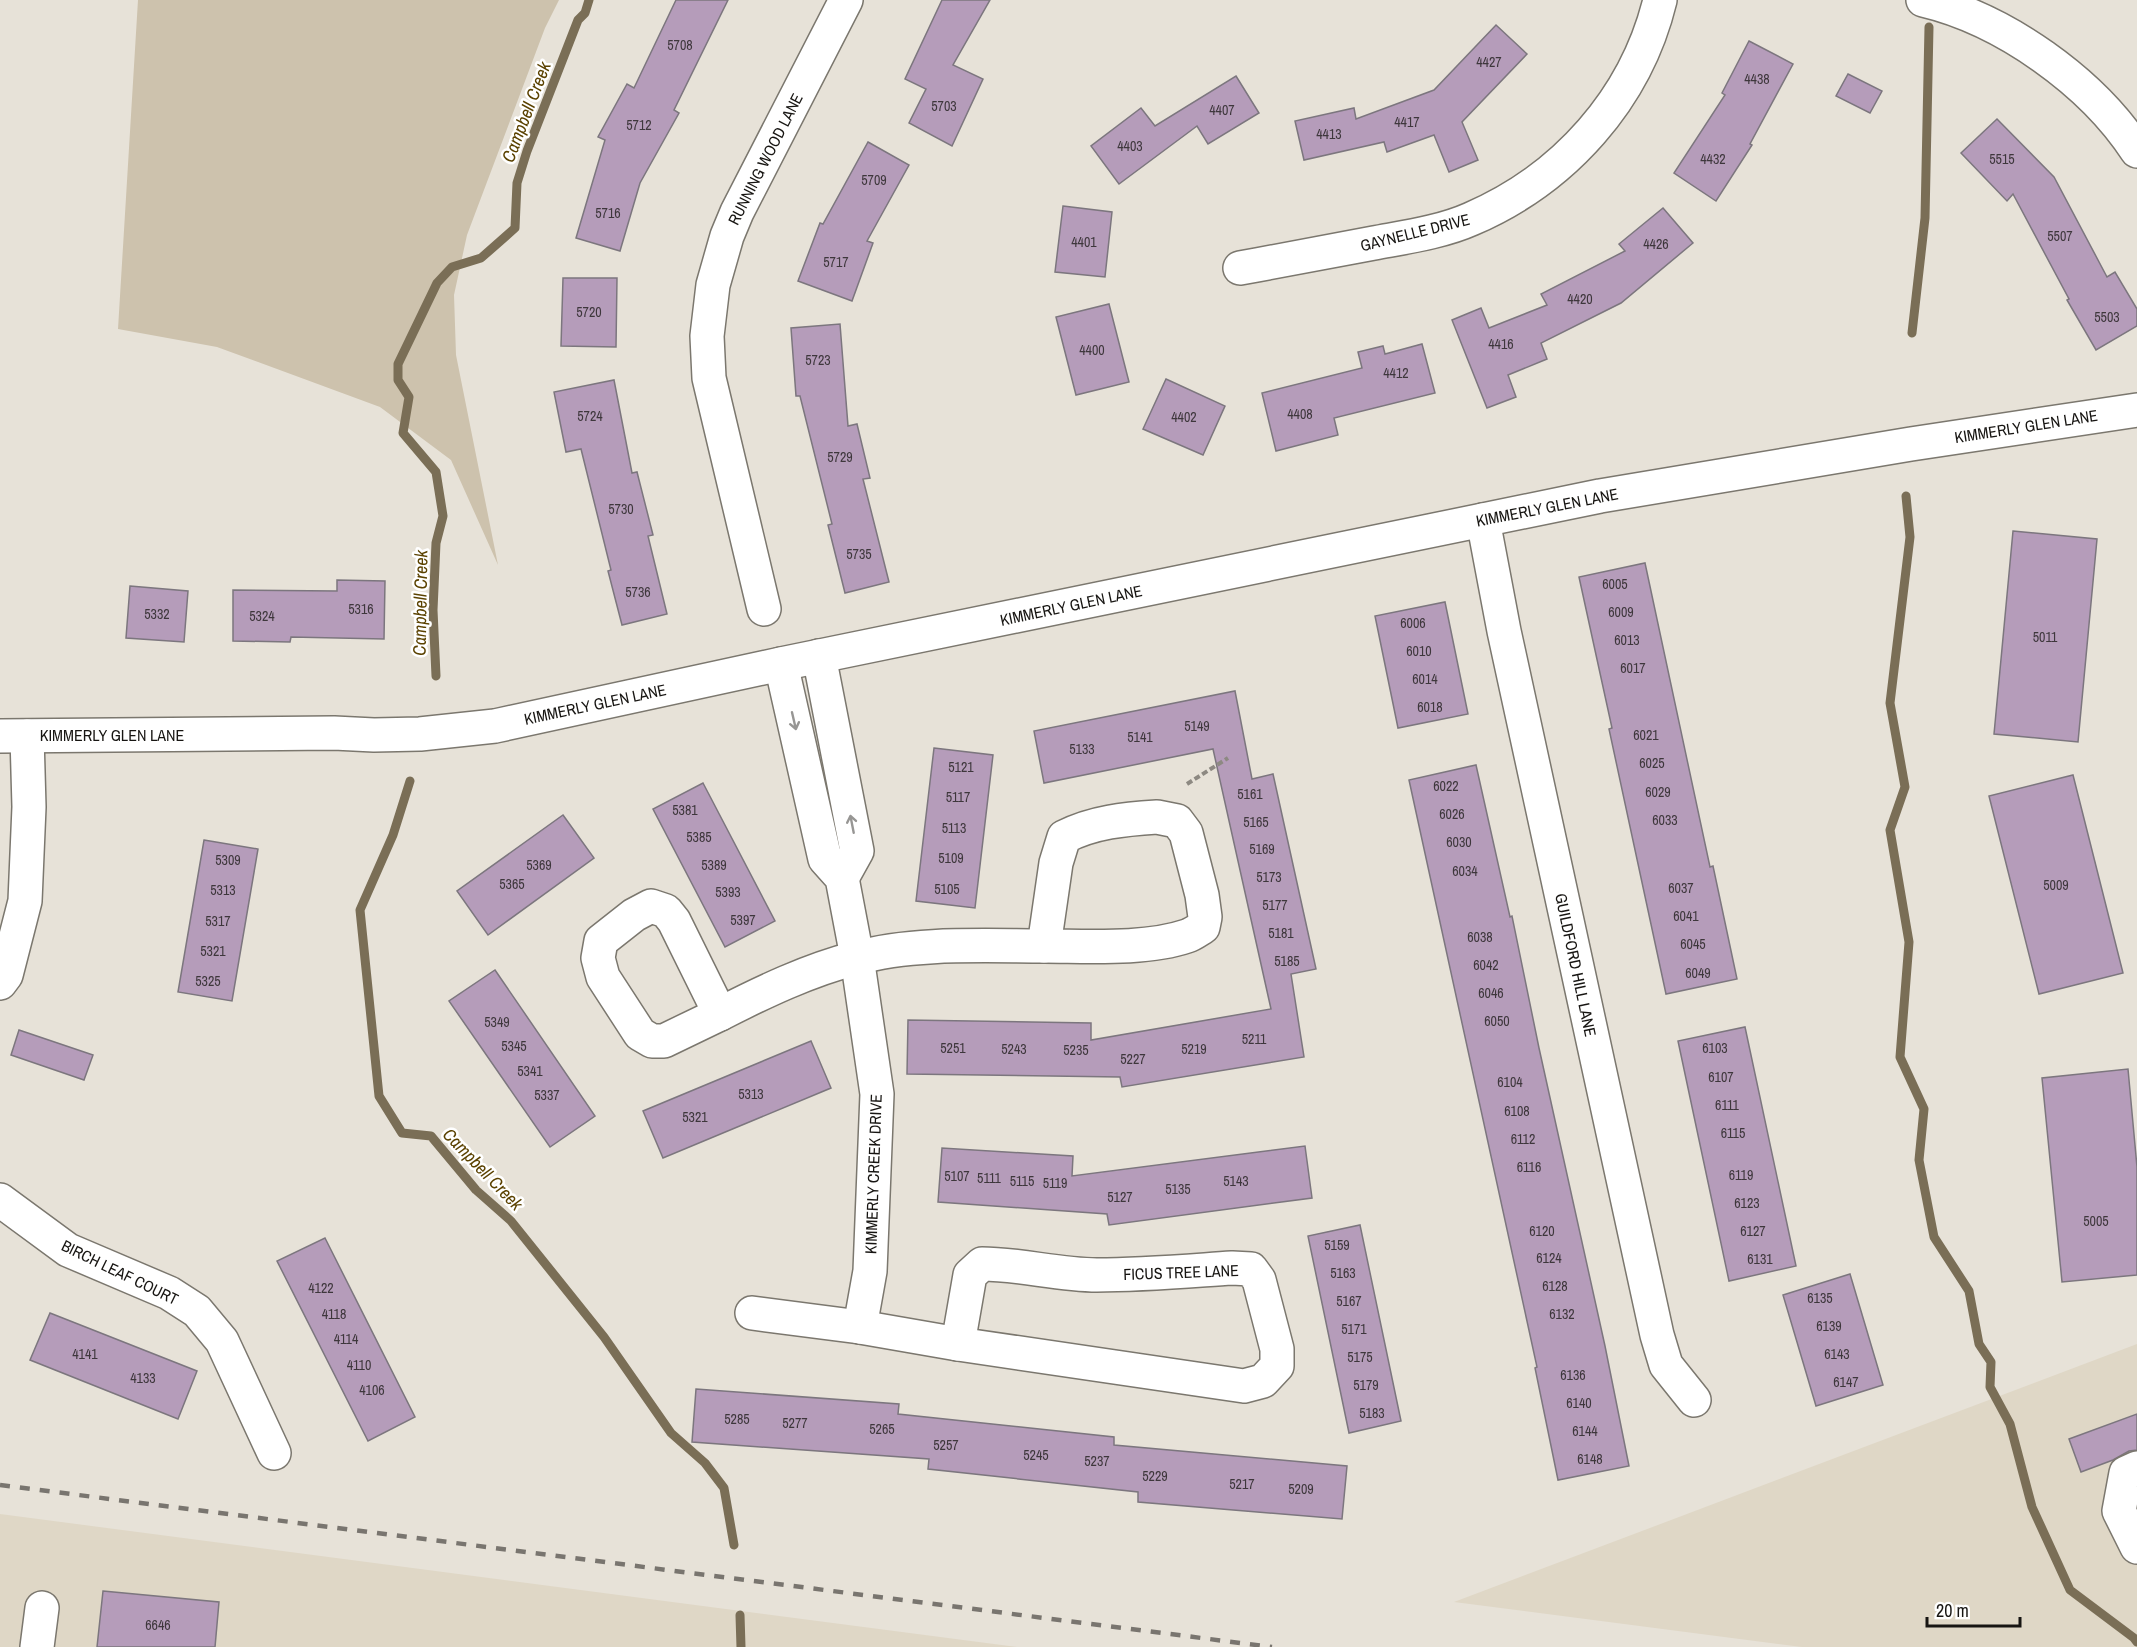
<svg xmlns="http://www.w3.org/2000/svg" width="2137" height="1647" font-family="'Archivo Narrow',sans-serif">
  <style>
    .built { fill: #dfd7c6 }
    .green { fill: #cdc2ad }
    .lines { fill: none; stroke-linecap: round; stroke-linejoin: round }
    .stream { stroke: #7a6e56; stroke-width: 9 }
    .building { fill: #b59cba; stroke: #7c767e; stroke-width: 1.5 }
    .minor-casing { stroke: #7b776e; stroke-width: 36 }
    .path { stroke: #8d8982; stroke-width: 4; stroke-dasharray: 6 3; stroke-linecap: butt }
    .minor { stroke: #fff; stroke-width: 33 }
    .rail { stroke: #79756f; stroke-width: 4.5; stroke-dasharray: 10 10; stroke-linecap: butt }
    .oneway { stroke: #979694 }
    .labels { text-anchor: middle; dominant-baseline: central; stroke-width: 5; stroke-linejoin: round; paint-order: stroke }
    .number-label { font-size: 14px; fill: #3e373c }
    .street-label { font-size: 16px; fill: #171512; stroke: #fff }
    .water-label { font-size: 18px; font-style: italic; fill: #5b4201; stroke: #fff }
  </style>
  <rect width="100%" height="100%" fill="#e7e2d8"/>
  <g class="built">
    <polygon points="2137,1344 2137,1647 1802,1647 1454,1602"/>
    <polygon points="0,1514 1017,1647 0,1647"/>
  </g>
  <polygon class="green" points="138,0 559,0 545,28 467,235 454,295 456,355 498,565 451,460 380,407 217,347 118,329"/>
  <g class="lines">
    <g class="stream">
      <polyline points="1912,333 1925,218 1929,27"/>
      <polyline points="1906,496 1910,537 1890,703 1905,787 1890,830 1909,942 1900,1057 1924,1109 1919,1160 1934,1237 1969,1291 1979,1344 1991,1362 1990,1387 2010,1424 2032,1507 2070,1590 2134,1638 2137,1642"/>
      <polyline points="436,676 433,610 436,543 443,516 436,472 403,433 409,397 398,380 398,364 437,283 452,267 481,258 515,228 517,183 527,151 578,20 585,13 589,0"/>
      <polyline points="410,781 393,835 360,910 379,1096 402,1133 431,1136 476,1190 511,1221 604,1337 671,1433 705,1463 724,1488 734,1545"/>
      <polyline points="740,1615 741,1647"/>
    </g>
  </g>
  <g class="building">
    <polygon points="676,0 728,0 674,110 679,113 640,183 620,251 576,238 605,140 598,137 627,84 634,88"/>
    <polygon points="942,0 990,0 953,65 983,79 952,146 909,123 926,89 905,79"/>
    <polygon points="1496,25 1527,54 1462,122 1478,160 1449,172 1434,135 1387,152 1384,142 1304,160 1295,121 1354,108 1356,119 1434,90"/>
    <polygon points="1749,41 1793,64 1750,144 1752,145 1716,201 1674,173 1725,95 1722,93"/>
    <polygon points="1848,74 1882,91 1870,113 1836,96"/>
    <polygon points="1236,76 1259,113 1208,144 1197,126 1119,184 1091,146 1141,108 1155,126"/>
    <polygon points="1997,119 2054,177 2107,277 2115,272 2137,309 2137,326 2096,350 2067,300 2069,299 2013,194 2007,201 1961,153"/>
    <polygon points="868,142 909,165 867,241 873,243 852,301 798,281 820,223 823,224"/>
    <polygon points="1063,206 1112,212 1105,277 1055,272"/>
    <polygon points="1663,208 1693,243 1621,303 1541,343 1547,359 1508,375 1516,397 1487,408 1452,320 1481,308 1489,328 1547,305 1541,294 1625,251 1619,244"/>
    <polygon points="563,278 617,278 616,347 561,346"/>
    <polygon points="1109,304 1129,382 1076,395 1056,317"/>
    <polygon points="840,324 848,426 857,424 870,478 863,479 889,582 845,593 828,525 832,524 800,396 796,396 791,328"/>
    <polygon points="1422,344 1435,393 1334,418 1338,435 1276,451 1262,393 1362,368 1358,352 1383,346 1385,354"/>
    <polygon points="1166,379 1225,406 1203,455 1143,429"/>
    <polygon points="614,380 632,473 637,472 653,535 648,536 667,614 622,625 608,571 611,570 581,449 566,452 554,392"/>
    <polygon points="2013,531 2097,539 2078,742 1994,734"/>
    <polygon points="1645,563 1710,867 1713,866 1737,979 1666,994 1609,729 1612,728 1579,577"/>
    <polygon points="337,580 385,581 384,639 291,637 290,642 233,641 233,590 337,591"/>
    <polygon points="130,586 188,591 184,642 126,638"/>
    <polygon points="1445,602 1468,714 1398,728 1375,616"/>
    <polygon points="1235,691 1252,779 1273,774 1316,969 1291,974 1304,1057 1122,1087 1120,1077 907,1074 908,1020 1091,1023 1091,1040 1271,1009 1213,749 1044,783 1034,731"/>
    <polygon points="934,748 993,755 975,908 916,901"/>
    <polygon points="1476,765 1510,917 1512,916 1539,1048 1605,1346 1629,1466 1558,1480 1535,1368 1537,1367 1409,780"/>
    <polygon points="2073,775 2123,973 2039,994 1989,796"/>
    <polygon points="703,783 775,921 725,947 653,809"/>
    <polygon points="563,815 594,858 488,935 457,891"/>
    <polygon points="204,840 258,849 232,1001 178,992"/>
    <polygon points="495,970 595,1116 550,1147 449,1001"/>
    <polygon points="1745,1027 1796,1266 1729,1281 1678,1041"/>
    <polygon points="19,1030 93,1055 84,1080 11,1055"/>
    <polygon points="811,1041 831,1088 663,1158 643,1111"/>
    <polygon points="2128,1069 2137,1167 2137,1275 2062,1282 2042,1078"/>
    <polygon points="1305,1146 1312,1198 1109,1225 1107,1214 938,1202 942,1148 1073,1156 1072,1176"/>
    <polygon points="1360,1225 1401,1421 1349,1433 1308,1236"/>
    <polygon points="325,1238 415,1417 368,1441 277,1261"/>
    <polygon points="1850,1274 1883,1385 1816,1406 1783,1295"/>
    <polygon points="50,1313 197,1371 178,1419 30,1360"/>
    <polygon points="696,1389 899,1404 898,1414 1114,1437 1114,1445 1347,1466 1342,1519 1138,1502 1138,1492 928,1469 929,1459 692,1442"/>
    <polygon points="2137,1414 2137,1450 2129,1451 2113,1460 2081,1472 2069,1439"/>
    <polygon points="103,1591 219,1602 215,1647 97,1647"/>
  </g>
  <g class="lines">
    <g class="minor-casing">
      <g id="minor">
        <path d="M 1923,0 C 2004,19 2092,82 2137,151"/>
        <path d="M 1240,268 C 1285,260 1330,251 1374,243 C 1406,237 1442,232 1471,219 C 1564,179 1636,99 1660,0"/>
        <polyline points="1483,520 1504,631 1657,1335 1666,1365 1694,1400"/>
        <polyline points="764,609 709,378 707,336 713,285 727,236 737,212 846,0"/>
        <polyline points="819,656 857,851 842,878"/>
        <polyline points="781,664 825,859 842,878 857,957 877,1094 870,1271 860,1327"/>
        <polyline points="0,736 334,733 374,735 420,734 495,726 781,664 1600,496 1911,444 2137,410"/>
        <path d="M 1157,817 L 1177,821 L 1186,833 L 1202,895 L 1205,917 L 1203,927 C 1198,930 1193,934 1187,936 C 1146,950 1087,946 1044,946 L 1056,863 L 1064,837 C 1093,822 1125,819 1157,817 Z"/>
        <polygon points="651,906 666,911 674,921 720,1014 664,1041 652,1041 640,1034 603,977 598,958 601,941 634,915"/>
        <polyline points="0,983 6,975 25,901 29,807 27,736"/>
        <path d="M 720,1014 C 763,992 809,970 856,958 C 913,942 984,946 1044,946"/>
        <polyline points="0,1200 68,1250 169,1293 197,1311 222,1341 274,1453"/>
        <path d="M 982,1264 C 1020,1264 1058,1275 1097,1275 C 1142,1275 1187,1271 1232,1268 L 1251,1269 L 1259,1280 L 1277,1349 L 1277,1366 L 1263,1381 L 1244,1386 L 958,1344 L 970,1275 Z"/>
        <polyline points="752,1313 860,1327 958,1344"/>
        <polyline points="2137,1468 2126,1473 2119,1511 2137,1547"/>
        <polyline points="37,1647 42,1608"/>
      </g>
    </g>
    <polyline class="path" points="1187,784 1228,758"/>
    <use href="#minor" class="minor"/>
    <polyline class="rail" points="0,1485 1272,1647"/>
  </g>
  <defs><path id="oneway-shaft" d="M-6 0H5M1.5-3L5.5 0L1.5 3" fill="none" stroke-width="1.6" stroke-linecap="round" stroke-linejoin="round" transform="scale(1.5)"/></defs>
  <g class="oneway">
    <use href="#oneway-shaft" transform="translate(794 721) rotate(77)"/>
    <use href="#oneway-shaft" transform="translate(852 824) rotate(-101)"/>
  </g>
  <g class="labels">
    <g class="number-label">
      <text x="680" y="45">5708</text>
      <text x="1489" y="62">4427</text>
      <text x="1757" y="79">4438</text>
      <text x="944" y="106">5703</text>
      <text x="1222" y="110">4407</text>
      <text x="1407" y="122">4417</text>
      <text x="639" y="125">5712</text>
      <text x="1329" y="134">4413</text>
      <text x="1130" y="146">4403</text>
      <text x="1713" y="159">4432</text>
      <text x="2002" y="159">5515</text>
      <text x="874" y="180">5709</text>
      <text x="608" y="213">5716</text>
      <text x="2060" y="236">5507</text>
      <text x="1084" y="242">4401</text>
      <text x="1656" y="244">4426</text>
      <text x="836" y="262">5717</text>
      <text x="1580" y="299">4420</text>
      <text x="589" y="312">5720</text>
      <text x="2107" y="317">5503</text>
      <text x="1501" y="344">4416</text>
      <text x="1092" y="350">4400</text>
      <text x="818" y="360">5723</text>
      <text x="1396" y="373">4412</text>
      <text x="1300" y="414">4408</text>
      <text x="590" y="416">5724</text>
      <text x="1184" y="417">4402</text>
      <text x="840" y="457">5729</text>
      <text x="621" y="509">5730</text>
      <text x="859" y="554">5735</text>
      <text x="1615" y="584">6005</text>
      <text x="638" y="592">5736</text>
      <text x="361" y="609">5316</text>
      <text x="1621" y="612">6009</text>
      <text x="157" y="614">5332</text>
      <text x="262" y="616">5324</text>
      <text x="1413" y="623">6006</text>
      <text x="2045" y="637">5011</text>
      <text x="1627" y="640">6013</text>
      <text x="1419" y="651">6010</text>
      <text x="1633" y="668">6017</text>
      <text x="1425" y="679">6014</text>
      <text x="1430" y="707">6018</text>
      <text x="1197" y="726">5149</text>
      <text x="1646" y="735">6021</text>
      <text x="1140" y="737">5141</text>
      <text x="1082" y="749">5133</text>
      <text x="1652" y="763">6025</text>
      <text x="961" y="767">5121</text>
      <text x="1446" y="786">6022</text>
      <text x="1658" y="792">6029</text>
      <text x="1250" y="794">5161</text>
      <text x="958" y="797">5117</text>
      <text x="685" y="810">5381</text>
      <text x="1452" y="814">6026</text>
      <text x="1665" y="820">6033</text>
      <text x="1256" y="822">5165</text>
      <text x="954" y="828">5113</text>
      <text x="699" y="837">5385</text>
      <text x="1459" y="842">6030</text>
      <text x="1262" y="849">5169</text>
      <text x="951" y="858">5109</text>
      <text x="228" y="860">5309</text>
      <text x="539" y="865">5369</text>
      <text x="714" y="865">5389</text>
      <text x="1465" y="871">6034</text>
      <text x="1269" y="877">5173</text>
      <text x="512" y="884">5365</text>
      <text x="2056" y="885">5009</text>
      <text x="1681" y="888">6037</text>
      <text x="947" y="889">5105</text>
      <text x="223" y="890">5313</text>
      <text x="728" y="892">5393</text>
      <text x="1275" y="905">5177</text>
      <text x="1686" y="916">6041</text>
      <text x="743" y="920">5397</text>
      <text x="218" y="921">5317</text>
      <text x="1281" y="933">5181</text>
      <text x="1480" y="937">6038</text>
      <text x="1693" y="944">6045</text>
      <text x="213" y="951">5321</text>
      <text x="1287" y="961">5185</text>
      <text x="1486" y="965">6042</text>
      <text x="1698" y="973">6049</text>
      <text x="208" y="981">5325</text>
      <text x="1491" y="993">6046</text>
      <text x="1497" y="1021">6050</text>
      <text x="497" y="1022">5349</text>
      <text x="1254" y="1039">5211</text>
      <text x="514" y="1046">5345</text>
      <text x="953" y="1048">5251</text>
      <text x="1715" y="1048">6103</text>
      <text x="1014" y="1049">5243</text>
      <text x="1194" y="1049">5219</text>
      <text x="1076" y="1050">5235</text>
      <text x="1133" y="1059">5227</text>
      <text x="530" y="1071">5341</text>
      <text x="1721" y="1077">6107</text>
      <text x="1510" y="1082">6104</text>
      <text x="751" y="1094">5313</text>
      <text x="547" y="1095">5337</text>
      <text x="1727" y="1105">6111</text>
      <text x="1517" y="1111">6108</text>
      <text x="695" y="1117">5321</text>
      <text x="1733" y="1133">6115</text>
      <text x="1523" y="1139">6112</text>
      <text x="1529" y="1167">6116</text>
      <text x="1741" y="1175">6119</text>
      <text x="957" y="1176">5107</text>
      <text x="989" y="1178">5111</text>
      <text x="1022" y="1181">5115</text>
      <text x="1236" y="1181">5143</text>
      <text x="1055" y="1183">5119</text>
      <text x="1178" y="1189">5135</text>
      <text x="1120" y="1197">5127</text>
      <text x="1747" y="1203">6123</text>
      <text x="2096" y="1221">5005</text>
      <text x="1542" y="1231">6120</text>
      <text x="1753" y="1231">6127</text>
      <text x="1337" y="1245">5159</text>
      <text x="1549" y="1258">6124</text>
      <text x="1760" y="1259">6131</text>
      <text x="1343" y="1273">5163</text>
      <text x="1555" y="1286">6128</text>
      <text x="321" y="1288">4122</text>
      <text x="1820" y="1298">6135</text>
      <text x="1349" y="1301">5167</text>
      <text x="334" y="1314">4118</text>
      <text x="1562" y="1314">6132</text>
      <text x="1829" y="1326">6139</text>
      <text x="1354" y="1329">5171</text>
      <text x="346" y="1339">4114</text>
      <text x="85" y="1354">4141</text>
      <text x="1837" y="1354">6143</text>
      <text x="1360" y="1357">5175</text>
      <text x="359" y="1365">4110</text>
      <text x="1573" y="1375">6136</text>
      <text x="143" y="1378">4133</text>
      <text x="1846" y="1382">6147</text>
      <text x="1366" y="1385">5179</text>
      <text x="372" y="1390">4106</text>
      <text x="1579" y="1403">6140</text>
      <text x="1372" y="1413">5183</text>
      <text x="737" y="1419">5285</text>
      <text x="795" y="1423">5277</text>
      <text x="882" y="1429">5265</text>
      <text x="1585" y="1431">6144</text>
      <text x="946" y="1445">5257</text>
      <text x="1036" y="1455">5245</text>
      <text x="1590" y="1459">6148</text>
      <text x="1097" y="1461">5237</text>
      <text x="1155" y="1476">5229</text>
      <text x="1242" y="1484">5217</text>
      <text x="1301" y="1489">5209</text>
      <text x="158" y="1625">6646</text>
    </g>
    <g class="street-label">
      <text transform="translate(765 159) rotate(-63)">RUNNING WOOD LANE</text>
      <text transform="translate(1415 232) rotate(-14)">GAYNELLE DRIVE</text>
      <text transform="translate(2026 426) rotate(-9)">KIMMERLY GLEN LANE</text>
      <text transform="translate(1547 507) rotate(-11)">KIMMERLY GLEN LANE</text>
      <text transform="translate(1071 605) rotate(-12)">KIMMERLY GLEN LANE</text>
      <text transform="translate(595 704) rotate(-12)">KIMMERLY GLEN LANE</text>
      <text x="112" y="735">KIMMERLY GLEN LANE</text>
      <text transform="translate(1576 965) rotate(78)">GUILDFORD HILL LANE</text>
      <text transform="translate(873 1174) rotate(-88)">KIMMERLY CREEK DRIVE</text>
      <text transform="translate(120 1272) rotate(26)">BIRCH LEAF COURT</text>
      <text transform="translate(1181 1272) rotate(-2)">FICUS TREE LANE</text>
    </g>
    <g class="water-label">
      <text transform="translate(526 112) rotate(-69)">Campbell Creek</text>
      <text transform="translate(420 603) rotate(-89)">Campbell Creek</text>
      <text transform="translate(483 1169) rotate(46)">Campbell Creek</text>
    </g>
  </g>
  <path d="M1927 1617v9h93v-9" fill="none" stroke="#171512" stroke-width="3"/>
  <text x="1936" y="1617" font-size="18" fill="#171512" stroke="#ffffff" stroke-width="4.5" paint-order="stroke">20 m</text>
</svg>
